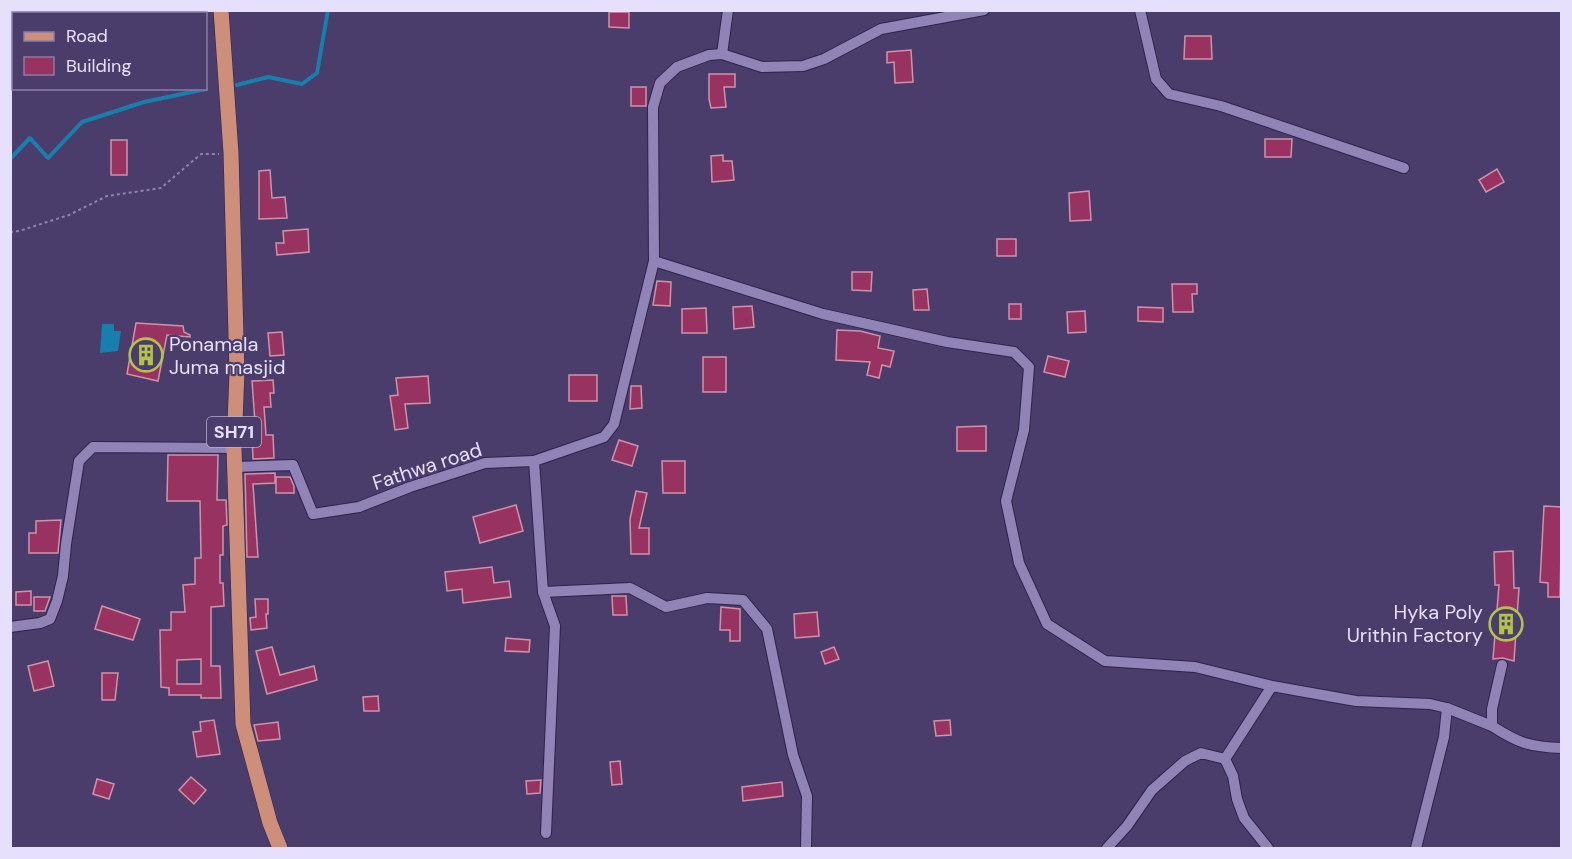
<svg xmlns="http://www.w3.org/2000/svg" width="1572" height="859" font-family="'DM Sans',sans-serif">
<rect width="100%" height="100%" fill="#4a3d6b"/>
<path fill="#177fae" d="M102 324H114V331H121L118 351 100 353Z"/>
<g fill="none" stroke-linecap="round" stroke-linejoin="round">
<g stroke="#177fae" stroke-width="4">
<path d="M237 85 268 77 302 84 317 73 328 10"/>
<path d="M10 159 30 138 48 158 82 122 144 102 206 89"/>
</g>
</g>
<g fill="#983361" stroke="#cf93a9" stroke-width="1.5" fill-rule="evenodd">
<path d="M609 12H629V28L609 27Z"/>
<path d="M1185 36H1211L1212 59H1184Z"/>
<path d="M911 50 913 82 895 83 894 62 887 63V52Z"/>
<path d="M709 74H735V87H724L726 107 711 108 709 99Z"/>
<rect x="631" y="87" width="15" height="19"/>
<path d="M1265 139H1292L1291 157H1265Z"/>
<rect x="111" y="140" width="16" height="35"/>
<path d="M723 155V161H732L734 180 712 182 711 156Z"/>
<path d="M1497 169 1504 182 1486 192 1479 180Z"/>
<path d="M270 170 272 198 285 197 287 218 259 219V171Z"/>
<path d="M1089 191 1091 220 1070 221 1069 193Z"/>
<path d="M308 229 309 252 277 255 276 243H284L283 231Z"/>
<rect x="997" y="239" width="19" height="17"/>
<path d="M852 272H872L871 291 852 290Z"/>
<path d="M657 281 671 282 670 306 653 305Z"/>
<path d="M1172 284H1197V294H1192L1193 312H1173Z"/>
<path d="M927 289 929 310H914L913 290Z"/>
<rect x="1009" y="304" width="12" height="15"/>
<path d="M752 306 754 327 734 329 733 307Z"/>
<path d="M1138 307 1163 308V322L1138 321Z"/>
<path d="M706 308 707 333H682V309Z"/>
<path d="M1085 311 1086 332 1068 333 1067 312Z"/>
<path d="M136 323 183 326 184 332 190 335V337L167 335 158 381 127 374Z"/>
<path d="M837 330 860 331 880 336 878 348 894 351 890 367 882 365 879 378 867 375 870 362 836 360Z"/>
<path d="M282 332 284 355 270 356 268 333Z"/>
<path d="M1048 356 1069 361 1065 377 1044 372Z"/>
<rect x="703" y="357" width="23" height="35"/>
<rect x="569" y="375" width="28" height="26"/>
<path d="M428 376 430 403 405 404 408 428 395 430 390 396 398 395 396 378Z"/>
<path d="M273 380 274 393H270L271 407H264L266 435H273L274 458 253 459 252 436H256L252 381Z"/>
<path d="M631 386H641L642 408 630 409Z"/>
<path d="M986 426V451H957V427Z"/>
<path d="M619 440 638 446 632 466 612 460Z"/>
<path d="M168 455H218L217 500H226L227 525 223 526V555H220V583H223L224 606 211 607V666H220L221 698H201V695H169V688L161 687 160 630H171V612H185L183 585 195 584V558H201L200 501H167ZM201 659V684H177V660Z"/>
<path d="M662 461H685V493H663Z"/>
<path d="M275 473V483L253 484 258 557H247L245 474Z"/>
<path d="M276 477H290L294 486V493H276Z"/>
<path d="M636 491 647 493 639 528H649V554H631L630 519Z"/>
<path d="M516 505 523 531 480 543 473 517Z"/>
<path d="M1544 506 1562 507 1560 597H1548V583L1540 582Z"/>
<path d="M61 520 58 553H29V533H36V521Z"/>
<path d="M1513 551 1514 588H1519L1514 661 1503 658 1493 659 1499 585H1495L1494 552Z"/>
<path d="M492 567 494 583 509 581 511 597 463 603 462 589 447 591 445 572Z"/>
<path d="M31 591V605H16V592Z"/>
<path d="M612 596H626L627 615H613Z"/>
<path d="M34 597H50L45 611H34Z"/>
<path d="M255 599H268V614H266L267 628 251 630 250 618 256 617Z"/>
<path d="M102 606 140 619 133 640 95 629Z"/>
<path d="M721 607 740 609V641H730V630H720Z"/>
<path d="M817 612 819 636 795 638 794 614Z"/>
<path d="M506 638 530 640 529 652 505 651Z"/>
<path d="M272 647 280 675 314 666 317 680 267 694 256 651Z"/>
<path d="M834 647 839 659 825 664 821 652Z"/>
<path d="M48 661 54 686 34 691 28 666Z"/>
<path d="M102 673H118L115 700H102Z"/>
<path d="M378 696 379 711H364L363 697Z"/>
<path d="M214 720 220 754 197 757 193 732 201 731 200 722Z"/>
<path d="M950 720 951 735 936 736 934 721Z"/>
<path d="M278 722 280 739 258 741 254 725Z"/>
<path d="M620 761 622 784 612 785 610 762Z"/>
<path d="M191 777 206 790 194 804 179 790Z"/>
<path d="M97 779 114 784 109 799 93 794Z"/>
<path d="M541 780 540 793 527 794 526 781Z"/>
<path d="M782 782 783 796 743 801 742 787Z"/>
</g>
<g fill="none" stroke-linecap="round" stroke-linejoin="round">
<g stroke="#30224e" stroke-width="12">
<g id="minor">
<path d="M1140 10 1156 79 1169 94 1221 106 1404 168"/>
<path d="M722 54 728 10"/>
<path d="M654 261 823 314 947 342 1014 352 1029 367 1024 430 1006 501 1019 563 1047 624 1105 661 1195 667 1272 686"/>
<path d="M534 461 604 437 614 424 654 261 653 107 660 83 677 67 709 55 722 54 762 67 803 66 824 59 881 29 984 10"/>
<path d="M235 467 293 465 313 514 359 507 410 487 485 463 534 461 543 592 630 588 666 607 707 598 743 600 767 629 793 755 807 796 806 848"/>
<path d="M543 592 555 626 546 833"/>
<path d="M10 627 40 623 50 619 57 601 63 576 66 544 79 461 93 447 234 448"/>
<path d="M1502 665 1492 709V726C1518 743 1530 747 1562 748"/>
<path d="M1225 759 1272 686 1356 701 1430 704 1447 708"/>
<path d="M1107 848 1127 826 1152 790 1185 761 1201 753 1225 759 1233 776 1237 799 1244 818 1268 848"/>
<path d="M1416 848 1444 737 1447 708 1492 726"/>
</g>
</g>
<g stroke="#30224e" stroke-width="16">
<path id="primary" d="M221 10 231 153 237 372 234 448 243 724 270 823 280 848"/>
</g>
<path stroke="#8e84aa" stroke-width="2" stroke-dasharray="3 3" stroke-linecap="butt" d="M10 232 19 231 69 215 107 196 161 188 201 154H219"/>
<use href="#minor" stroke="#9084b7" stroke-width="10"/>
<use href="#primary" stroke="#cd8f7a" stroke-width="15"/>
</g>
<defs>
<g id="building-ring" transform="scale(1.725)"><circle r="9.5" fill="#4a3d6b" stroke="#b4c24a" stroke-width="1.5"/><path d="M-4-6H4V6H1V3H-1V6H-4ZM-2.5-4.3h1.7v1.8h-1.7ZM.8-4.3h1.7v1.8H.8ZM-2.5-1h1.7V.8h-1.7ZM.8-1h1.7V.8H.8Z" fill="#b4c24a"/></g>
</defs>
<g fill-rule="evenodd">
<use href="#building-ring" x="146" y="355"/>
<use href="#building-ring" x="1506" y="624"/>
</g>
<g text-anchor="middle" stroke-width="4.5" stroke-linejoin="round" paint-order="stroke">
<rect fill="#4a3d6b" stroke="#b7afd0" stroke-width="1.5" x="207" y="417" width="54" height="30" rx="4.5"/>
<g font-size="18" font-weight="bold" fill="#e6e0fc">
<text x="234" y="438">SH71</text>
</g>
<g font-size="20" fill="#e6e0fc" stroke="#4a3d6b" text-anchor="start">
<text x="169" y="351">Ponamala<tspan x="169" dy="23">Juma masjid</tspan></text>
<text x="1483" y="619" text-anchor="end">Hyka Poly<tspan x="1483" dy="23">Urithin Factory</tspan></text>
</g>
<g font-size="20" fill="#e6e0fc" stroke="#4a3d6b">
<text transform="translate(427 466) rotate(-18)" y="7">Fathwa road</text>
</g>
</g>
<rect width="1572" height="859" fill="none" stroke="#e6e0fc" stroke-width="24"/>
<rect x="12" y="12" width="195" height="78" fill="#4a3d6b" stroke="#887ea5" stroke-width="1.5"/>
<rect x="24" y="32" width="30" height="9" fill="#cd8f7a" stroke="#887ea5" stroke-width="1.5"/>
<text x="66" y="42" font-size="18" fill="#e6e0fc">Road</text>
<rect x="24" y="57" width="30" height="18" fill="#983361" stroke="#887ea5" stroke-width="1.5"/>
<text x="66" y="72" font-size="18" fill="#e6e0fc">Building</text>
</svg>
